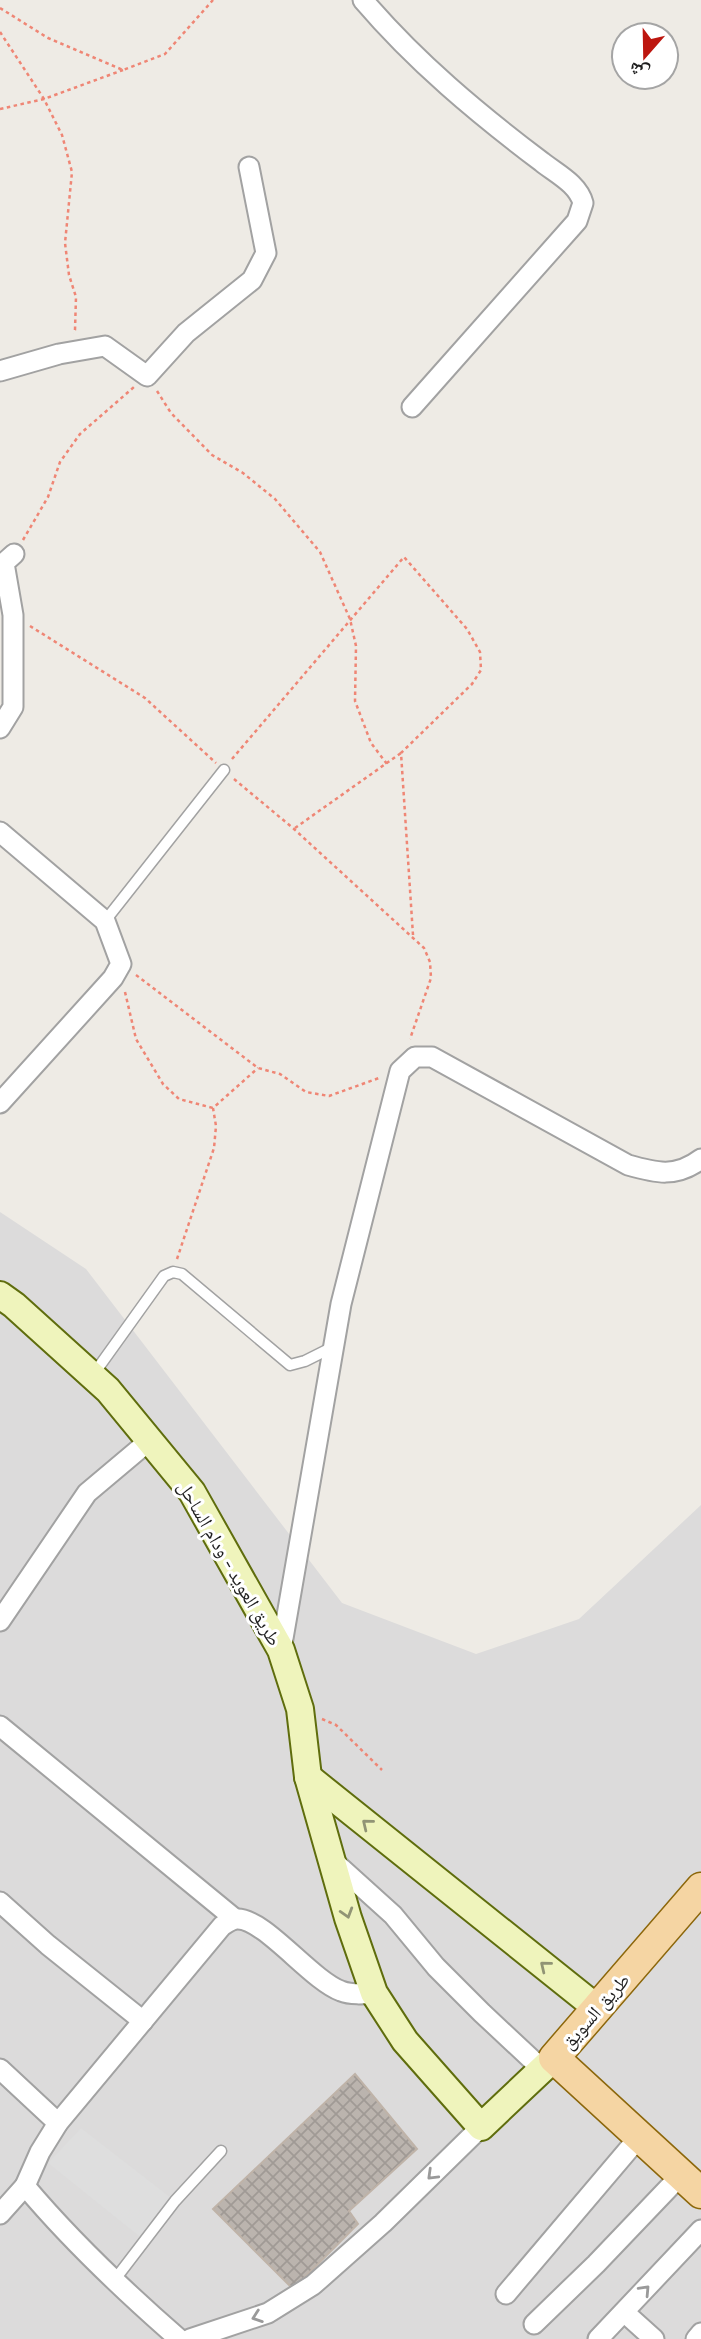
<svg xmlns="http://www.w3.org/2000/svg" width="701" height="2339" font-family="'Space Grotesk','Noto Naskh Arabic',sans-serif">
<defs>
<pattern id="building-cross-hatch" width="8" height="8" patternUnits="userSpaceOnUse" patternTransform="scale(1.75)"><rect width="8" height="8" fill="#bbb4ae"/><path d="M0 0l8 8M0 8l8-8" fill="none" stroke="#a09a95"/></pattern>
</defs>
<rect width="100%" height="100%" fill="#eeebe5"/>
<path fill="#dcdbdb" d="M0 1212 86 1269 342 1603 476 1654 579 1619 701 1505V2339H0Z"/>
<path fill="#dedede" d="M81 2128 175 2201 144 2240 48 2163Z"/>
<path fill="url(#building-cross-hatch)" stroke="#bfb3a8" stroke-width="2" d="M355 2074 417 2149 349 2211 358 2224 293 2289 213 2209Z"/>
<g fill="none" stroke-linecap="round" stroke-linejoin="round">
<g stroke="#a2a2a2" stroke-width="13">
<g id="lane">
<path d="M105 921 224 770"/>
<path d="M93 1375 164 1276 173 1272 182 1274 290 1365 305 1361 333 1347"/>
<path d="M113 2282 175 2201 221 2151"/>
</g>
</g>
<g stroke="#a2a2a2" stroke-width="23">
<g id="street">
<path d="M363 0C416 62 477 113 542 162 557 174 578 184 583 203L577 221 412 407"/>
<path d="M0 371 59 354 105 346 147 376 186 333 252 280 266 253 249 167"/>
<path d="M0 728 13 707V615L4 563 14 554"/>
<path d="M0 832 105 921 121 964 113 978 0 1103"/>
<path d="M0 1621 87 1493 150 1440"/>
<path d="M281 1650 341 1304 400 1071 415 1057H432L628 1165C656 1173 676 1178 701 1159"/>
<path d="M0 1726 235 1919"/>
<path d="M331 1859 393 1915 436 1967 482 2013 543 2070"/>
<path d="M0 1902 48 1945 143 2021"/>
<path d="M0 2069 58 2123"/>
<path d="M0 2214 25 2186"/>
<path d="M506 2294 640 2136"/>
<path d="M624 2312 654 2339"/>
<path d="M534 2324 596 2264 681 2175"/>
<path d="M179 2339C124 2291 72 2242 25 2186L40 2152 58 2123 222 1926C227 1923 232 1919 237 1919 264 1918 311 1980 341 1991 351 1995 363 1994 374 1993"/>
<path d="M190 2339 268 2313 313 2285 383 2223 481 2127"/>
<path d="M598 2339 701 2230"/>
<path d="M696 2339 701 2333"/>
</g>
</g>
<g stroke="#5f6d0d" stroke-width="30">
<g id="secondary">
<path d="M0 1295 14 1305 108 1390 192 1492 281 1650 300 1709 308 1777 348 1918 374 1993 405 2041 481 2127 554 2058"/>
<path d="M308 1777 598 2009"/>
</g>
</g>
<g stroke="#8c670b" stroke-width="33">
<path id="primary" d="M701 1888 554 2058 701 2193"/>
</g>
<g stroke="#ef8675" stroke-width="2.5" stroke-dasharray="3.5 3.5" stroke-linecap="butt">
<path d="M0 8 48 38 123 70 165 54 213 0"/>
<path d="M0 32 44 99 62 135 72 172 65 243 69 275 76 297 75 330 73 333"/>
<path d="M0 109 44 99 123 70"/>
<path d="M157 391 171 413 212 455 243 473 275 499 320 552 350 619 356 646 355 701 371 743 387 764"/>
<path d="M23 540 48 497 60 462 80 434 134 387"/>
<path d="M30 626 145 698 216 763"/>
<path d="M232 759 404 557 467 629 480 652 481 670 472 684 401 753 413 935"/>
<path d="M234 779 294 829 424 948 430 962 431 978 410 1039"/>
<path d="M295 828 401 753"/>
<path d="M136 975 258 1068 280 1074 306 1092 329 1096 379 1078"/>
<path d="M125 992 136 1039 163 1084 179 1099 213 1108"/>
<path d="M177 1259 214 1148 216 1126 213 1108 258 1068"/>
<path d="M322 1719 336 1725 382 1770"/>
</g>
<use href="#lane" stroke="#fff" stroke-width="10"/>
<use href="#street" stroke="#fff" stroke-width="19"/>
<use href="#secondary" stroke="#eff4bc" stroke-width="26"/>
<use href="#primary" stroke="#f5d5a3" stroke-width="30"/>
</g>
<defs><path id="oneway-chevron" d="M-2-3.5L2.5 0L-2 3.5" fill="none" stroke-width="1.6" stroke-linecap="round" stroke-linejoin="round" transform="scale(1.75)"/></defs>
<g stroke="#919475">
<use href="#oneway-chevron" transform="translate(367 1824) rotate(-141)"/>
<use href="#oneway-chevron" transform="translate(347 1913) rotate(73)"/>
<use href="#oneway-chevron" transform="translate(545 1966) rotate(-141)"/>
</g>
<g stroke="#9a9a9a">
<use href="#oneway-chevron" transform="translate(432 2175) rotate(136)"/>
<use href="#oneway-chevron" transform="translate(645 2290) rotate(-47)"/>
<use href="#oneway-chevron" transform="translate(257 2317) rotate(161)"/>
</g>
<g text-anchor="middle" stroke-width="6" stroke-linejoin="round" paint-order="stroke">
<g font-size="19" fill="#1e1e1e" stroke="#fff">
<text transform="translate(230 1563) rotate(60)" y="7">طريق العويد - ودام الساحل</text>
<text transform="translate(595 2011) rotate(-49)" y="7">طريق السويق</text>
</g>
</g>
<g transform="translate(645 56) rotate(200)"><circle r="33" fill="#ffffff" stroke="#a5a5a5" stroke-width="2"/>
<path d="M0-5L12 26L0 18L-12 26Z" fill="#bd160f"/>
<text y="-10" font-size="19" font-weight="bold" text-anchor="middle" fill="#1e1e1e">ش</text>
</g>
</svg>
